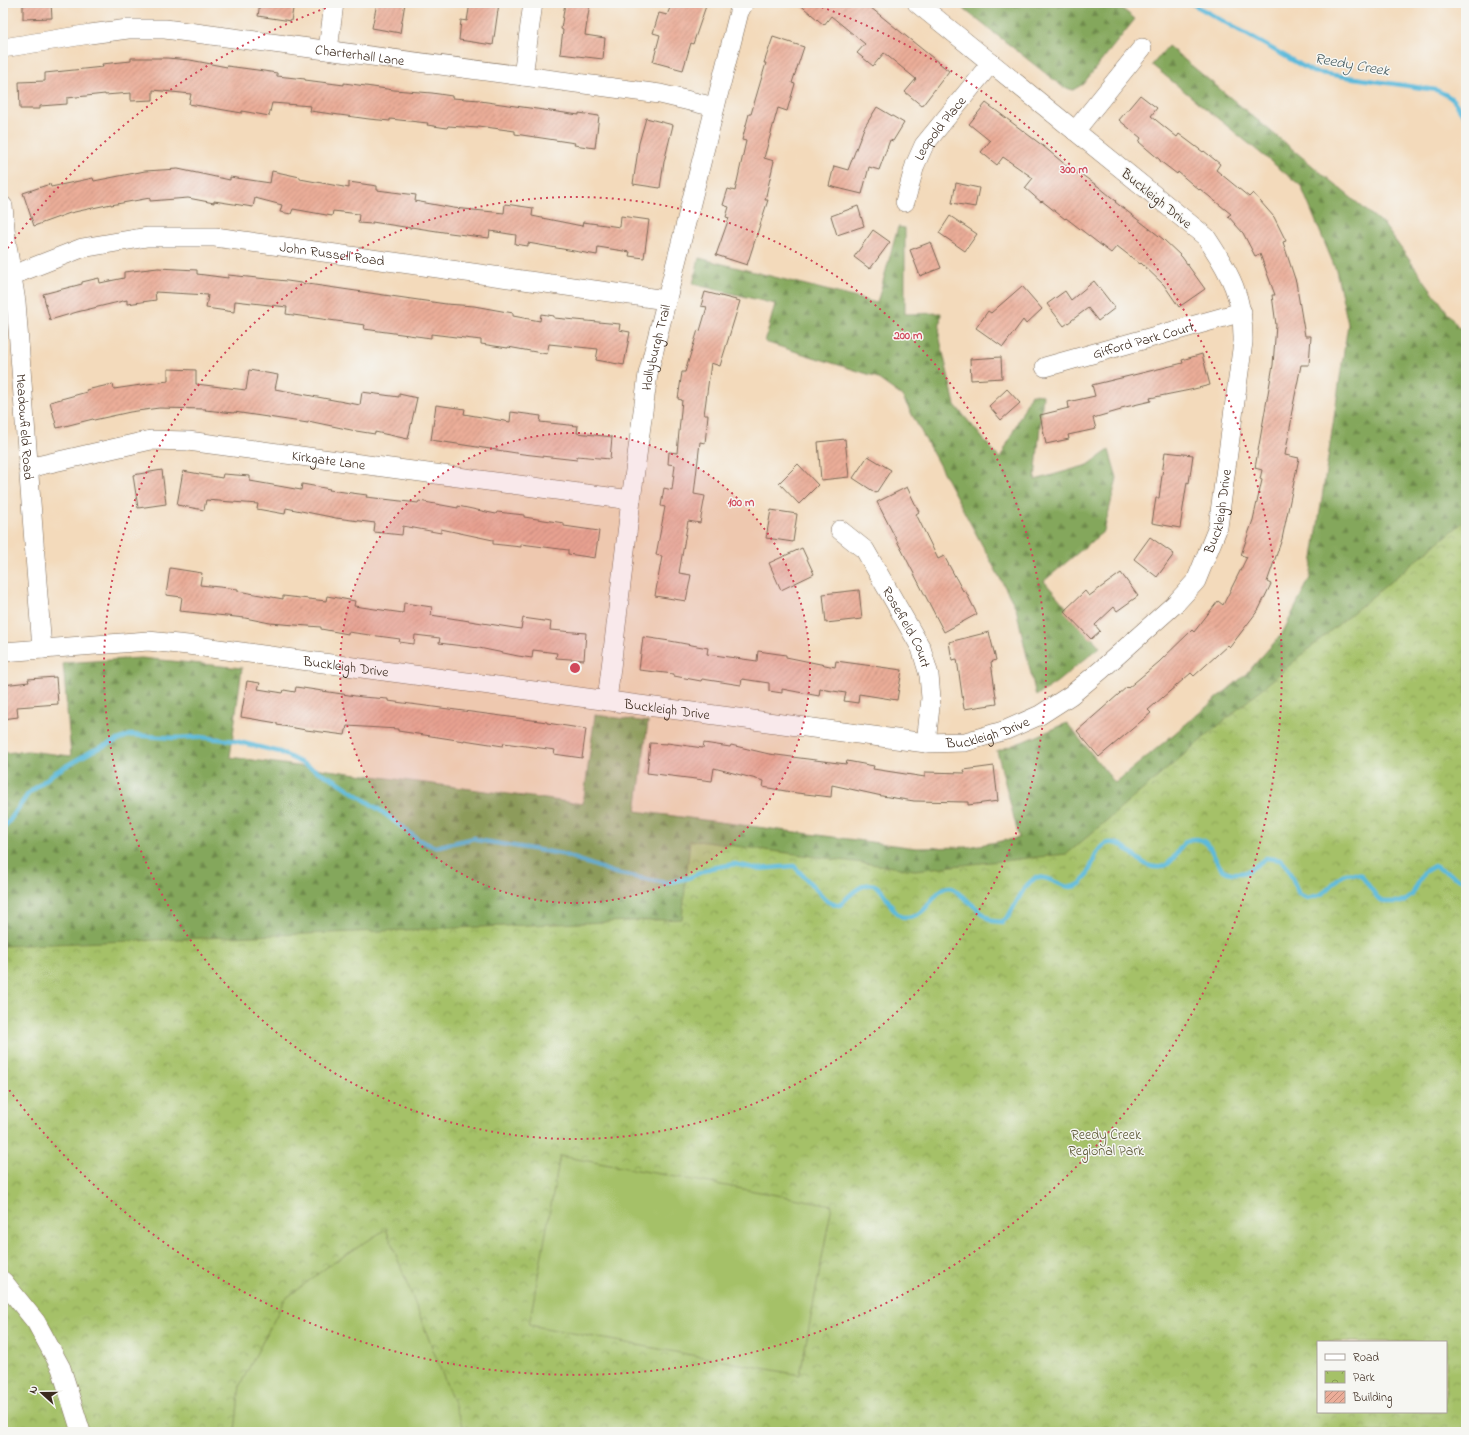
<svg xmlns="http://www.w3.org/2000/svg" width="1469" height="1435" font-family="'Indie Flower',sans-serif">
<defs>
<pattern id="forest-firs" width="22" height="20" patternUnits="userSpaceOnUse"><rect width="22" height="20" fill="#84a75c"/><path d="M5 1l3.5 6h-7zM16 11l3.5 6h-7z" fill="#6d884b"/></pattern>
<pattern id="park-crowns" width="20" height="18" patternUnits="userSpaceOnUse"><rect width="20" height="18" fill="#a5c168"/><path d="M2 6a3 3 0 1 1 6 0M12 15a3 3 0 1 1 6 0" fill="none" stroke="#889d55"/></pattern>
<pattern id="building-hatch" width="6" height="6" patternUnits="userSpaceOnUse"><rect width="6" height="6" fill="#ebad99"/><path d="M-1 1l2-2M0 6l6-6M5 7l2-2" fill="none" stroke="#c08d7c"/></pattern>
</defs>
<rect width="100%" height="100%" fill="#f6f6f2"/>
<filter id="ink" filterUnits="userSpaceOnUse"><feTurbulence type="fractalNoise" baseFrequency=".025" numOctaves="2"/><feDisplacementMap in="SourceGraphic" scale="8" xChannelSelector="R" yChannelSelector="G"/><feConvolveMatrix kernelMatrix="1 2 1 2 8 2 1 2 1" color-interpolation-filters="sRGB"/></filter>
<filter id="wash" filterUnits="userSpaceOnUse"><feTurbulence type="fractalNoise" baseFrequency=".012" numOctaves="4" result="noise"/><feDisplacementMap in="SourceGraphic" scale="16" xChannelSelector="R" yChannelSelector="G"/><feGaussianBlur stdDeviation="0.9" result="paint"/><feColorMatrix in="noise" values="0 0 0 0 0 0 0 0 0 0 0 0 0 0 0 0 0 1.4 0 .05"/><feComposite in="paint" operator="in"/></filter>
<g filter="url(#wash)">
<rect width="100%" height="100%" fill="#f3dabb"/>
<g fill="url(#forest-firs)" stroke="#60683d" fill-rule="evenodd">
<path d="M956 3H1115L1135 19 1083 84 1073 90 1063 87Z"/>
<path d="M1168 46 1384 225 1459 328H1466V1432H481L3 1125V753L28 751 71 756 63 663 141 658 242 668 230 757 583 804 595 715 648 722 636 811 916 848 968 847 1019 838 997 751 1035 737 1067 723 1115 783 1245 675 1282 634 1310 578 1348 324 1336 270 1301 186 1152 65ZM1318 1342H1446V1412H1318Z"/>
<path d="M898 227 905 228V314L941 313 939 335 955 405 1000 459 1031 394 1043 395 1035 480 1088 465 1109 450 1117 478 1104 531 1044 581 1100 647 1057 682 1036 696 1016 608 902 396 874 376 765 342 775 304 693 284 699 258 877 303Z"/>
</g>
<path fill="url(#park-crowns)" stroke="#707643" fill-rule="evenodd" d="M1466 520V1432H3V946L682 919 690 840 915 870 1067 854 1323 637ZM1318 1342H1446V1412H1318Z"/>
<g fill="#a5c168" stroke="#707643">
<path d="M560 1156 832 1205 800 1375 529 1325Z"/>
<path d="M386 1229 465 1432H235L240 1385 285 1299 327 1267Z"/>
</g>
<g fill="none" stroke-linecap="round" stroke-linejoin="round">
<g stroke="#5cbadb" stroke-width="4.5">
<path d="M1191 3 1313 72 1436 90C1457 99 1453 101 1466 118"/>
<path d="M3 830 28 794 54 773 92 751 130 735 175 738 200 737 235 741 280 752 337 781 381 811 419 840 435 847 475 838 477 840 562 854 615 873 666 883 688 878 711 868 735 864 758 869 794 866 827 901 833 904 840 905C846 899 853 891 861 887 887 873 887 919 907 917 931 916 933 886 951 887L992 921 1002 922 1008 917 1025 887 1036 877C1040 877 1044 878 1048 879 1055 881 1063 887 1070 887 1093 887 1090 848 1108 843 1128 839 1139 871 1161 867 1178 863 1178 839 1194 839 1219 838 1209 876 1237 873 1240 873 1244 873 1246 872 1253 868 1260 863 1266 858L1281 860 1287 867 1299 894 1307 898C1313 897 1318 896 1323 893 1339 882 1337 869 1361 875L1377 897 1384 902H1403L1412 895 1424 872 1434 866 1455 877 1466 881"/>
</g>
</g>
<g id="blocks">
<g fill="url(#building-hatch)">
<path d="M23 3H51L52 18 23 19Z"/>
<path d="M260 3H294L291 21 258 16Z"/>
<path d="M377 3H405L400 33 372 28Z"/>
<path d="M470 3H499L493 45 459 40 461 20 467 21Z"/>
<path d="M565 3H590L585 35 605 38 603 59 560 54 563 30 561 29Z"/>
<path d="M672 3H707L693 44 691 43 683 70 653 62 660 35 653 33 659 13 667 15Z"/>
<path d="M798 3H865L949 71 922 106 905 92 916 79 884 53 873 66 857 53 865 44 831 16 824 25Z"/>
<path d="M773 37 804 47 792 83 795 84 787 111 778 108 764 158 774 161 765 200H768L747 265 716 255 729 218 726 217 729 207 723 205 728 189 735 191 746 141 742 140 749 114H751L766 63H764Z"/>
<path d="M131 58H167L190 60 227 67V66L257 70 277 73V76L305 79V80L344 85V83L394 90 432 93 452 96V98L480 100V101L579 115V113L599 116 595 148 574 145 575 143 515 134V131L478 126V128L448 126 447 128 427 125 428 123 390 119V121L369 119 310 111 311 106 272 103 269 116 242 111V113L189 104 191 94 153 90V100L131 101V93L105 95V94L67 98V104L40 106V109H20L19 82 45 81V73L103 67 102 64 131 61Z"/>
<path d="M1140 95 1157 108 1151 116 1177 137 1179 134 1203 152 1204 151 1220 164 1216 170 1249 197 1253 193 1274 217 1286 241 1283 242 1296 282 1305 336H1311L1309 365H1301L1291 416 1292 417 1285 455 1299 458 1282 539 1267 582 1271 584 1259 609 1230 647 1228 645 1194 676 1191 673 1148 710 1151 713 1099 757 1077 731 1127 687 1128 688 1159 662 1192 630 1194 632 1218 601 1223 605 1247 557 1241 555 1253 520 1262 480 1260 479 1262 470 1255 468 1273 365 1276 325 1272 295H1275L1260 254 1255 256 1243 233 1228 216 1231 214 1200 189 1199 190 1178 172 1177 174 1160 161V160L1139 142 1141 138 1119 120Z"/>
<path d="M986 103 1043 146 1074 172 1075 170 1099 187 1116 201 1115 202 1163 239 1182 257 1205 289 1179 307 1164 285 1141 263 1140 264 1117 246 1111 253 1066 218 1065 219 1042 201 1041 202 1025 188 1033 178 1003 157 997 165 981 152 990 141 969 124Z"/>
<path d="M877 107 904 123 893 141 890 140 879 170 869 167 862 194 829 186 834 166 848 170 864 128Z"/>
<path d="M646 118 673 125 664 162 660 188 633 184 639 143Z"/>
<path d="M178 169 230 180V177L270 183 272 171 300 177V179L349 188V182L377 186V190L416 195 415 201 453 208 504 213 505 204 533 208 532 216 582 226 583 222 620 227 621 216 649 220 644 258 629 256 630 252 598 247 597 255 528 243V246L515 244 516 235 490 231 489 238 450 233 411 227V228L372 222V224L358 223 359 214 333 211 332 216 293 209 291 214 280 212 282 205 255 198 253 207 214 201V203L188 198 150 201V198L111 205V204L70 213 34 226 23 193 50 184 51 187 93 178 94 181 145 171Z"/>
<path d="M956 183 979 188 975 207 952 203Z"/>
<path d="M858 206 864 226 837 235 831 216Z"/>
<path d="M950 216 977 234 965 251 939 233Z"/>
<path d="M873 230 890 242 870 269 854 257Z"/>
<path d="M931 242 941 268 920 276 910 250Z"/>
<path d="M158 268 197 270V274L228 278V275L287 281 446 304 474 306 513 313V316L540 321 541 314 554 316V318L620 324 619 330 630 332 624 365 596 360 598 349 549 344 547 354 508 347V348L481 344V340L431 334V338L364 329 365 325 286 314 287 307 235 301 234 312 206 308 208 295 155 292 156 300 127 304V300L77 312 50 320 43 294 82 284V282L99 278 100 283 124 278V272Z"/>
<path d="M1094 281 1115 308 1098 321 1088 308 1064 326 1047 304 1065 291 1071 300Z"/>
<path d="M1022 286 1042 309 1026 324 1023 320 1003 347 976 328 988 311 991 313Z"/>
<path d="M705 292 740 301 720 366 711 363 704 415H708L705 443 700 442 694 494 705 496 700 523 688 521 679 573 691 575 686 601 655 596 662 556 656 555 665 507 661 506 664 488 672 490 675 465 668 464 669 452 677 453 682 400 678 399 682 372H685L698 330 700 331 707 307 701 306Z"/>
<path d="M1202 354 1210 385 1190 390 1150 398 1151 401 1121 408V410L1093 418 1096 429 1068 435 1069 439 1046 444 1040 415 1069 408 1068 402 1095 396 1092 385 1183 363 1182 360Z"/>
<path d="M1001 357 1002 378 971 380 970 359Z"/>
<path d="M168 369 196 370V384L246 390 249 370 278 375 275 389 360 405 362 392 399 397V394L417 398 408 439 375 432V434L356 431 308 421V423L234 412V413L205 410 206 409 159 408 130 412 94 420 93 419 57 428 50 402 87 392 86 390 113 384 114 389 168 381Z"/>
<path d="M1007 389 1020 403 1001 420 989 406Z"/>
<path d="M436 405 465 409 464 414 510 422 511 412 541 416 540 422 578 426 577 433 612 437 610 459 577 456V460L523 454 431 440Z"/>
<path d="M845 439 849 477 821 480 818 442Z"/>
<path d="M1165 452 1193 455 1189 483 1187 482 1180 528 1152 523 1156 498H1159Z"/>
<path d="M868 456 891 470 876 493 853 478Z"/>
<path d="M798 464 818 485 799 504 779 483Z"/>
<path d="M162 470 166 504 138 508 133 475Z"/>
<path d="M183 471 222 478 223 474 250 476V481L301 490 302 484 330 489 329 490 367 495 366 497 418 503 419 501 458 508V506L496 514 497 512 524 515V517L564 523V526L599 531 595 558 568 554V550L521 544V547L493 544V540L441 529V533L403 526 402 535 374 532 375 523 336 518 286 508 285 514 257 509 258 504 206 500 204 510 177 505Z"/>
<path d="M907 487 919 512 916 514 938 559 944 556 963 591 965 590 977 614 944 632 877 502Z"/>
<path d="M771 510 797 514 793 542 766 538Z"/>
<path d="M1150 537 1174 554 1157 577 1134 559Z"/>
<path d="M802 548 814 574 781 590 769 563Z"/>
<path d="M170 568 202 573 200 585 238 589V591L283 599V596L326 601 327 596 355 601 354 606 403 613 404 603 432 607 431 615 521 629 523 618 551 622 550 630 586 633 584 660 556 658 557 653 533 650 532 658 518 656 479 648 439 643 440 638 415 635 414 644 399 642 400 639 348 632V634L321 629V627L270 623 245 618 180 611 182 597 166 595Z"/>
<path d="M1121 573 1138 596 1117 611 1114 607 1095 625 1100 631 1091 639 1064 611 1085 591 1089 596Z"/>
<path d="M859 590 862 619 826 623 823 594Z"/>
<path d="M989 632 996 660 991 662 997 704 964 709 957 659 952 660 949 642Z"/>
<path d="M643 637 670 641 708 648 707 654 757 661 758 651 786 655V657L835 667 836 661 902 670 897 700 859 694 858 703 844 701 846 693 820 689 819 696 782 689V693L769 691V683L742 679 741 685 702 679 701 681 674 676V674L639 670Z"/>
<path d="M56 677 58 704 17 707 18 717 3 719V685L29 682 28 679Z"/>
<path d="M247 681 260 683 258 689 283 693 284 690 295 692 296 687 362 697 388 699V701L547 722V723L586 729 582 758 554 754 555 750 504 743 503 746 464 740V741L398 731V729L347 726 345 735 306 730 277 725V723L241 717Z"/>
<path d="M650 743 667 744V743L703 748 704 743 730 747 731 745 769 754 846 764 847 761 874 766 873 769 925 777V772L965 773 964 770 994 766 998 801 968 805V802L914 801 882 796 832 785 831 797 797 793 763 787 764 781 714 768 712 781 647 773Z"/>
</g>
</g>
</g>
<g filter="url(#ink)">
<use href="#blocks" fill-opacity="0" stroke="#7b6855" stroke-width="1"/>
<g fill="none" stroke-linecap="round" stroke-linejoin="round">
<g stroke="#7b6855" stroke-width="20">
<g id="minor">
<path id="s1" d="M3 48 90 34 128 29H165L660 94 715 107"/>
<path d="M328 50 334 3"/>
<path d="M523 76 533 3"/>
<path d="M1075 131 1142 48"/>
<path id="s2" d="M905 202 915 165 924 145 991 63"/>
<path id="s3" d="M3 206 6 239 16 302 42 649"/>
<path id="s4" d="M3 279 82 248 147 237H215L666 300"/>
<path id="s5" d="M1045 367 1242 312"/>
<path id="s6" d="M28 468 151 440 188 441 631 500"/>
<path id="s7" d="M840 530 865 550 921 648 929 675 931 698 926 743"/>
<path id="s8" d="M3 652 148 641 188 645 926 743 965 742 1006 730 1040 715 1071 695 1101 670 1176 603 1196 581 1218 527 1243 342C1244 298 1230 273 1206 237L917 3"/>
<path id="s9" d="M607 701 631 500 648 374 739 12 744 3"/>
<path d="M3 1281 36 1322 61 1368 81 1432"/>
</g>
</g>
<use href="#minor" stroke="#fff" stroke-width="19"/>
</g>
</g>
<circle cx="575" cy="668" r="235" fill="#d1495b" fill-opacity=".12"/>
<g fill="none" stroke="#d1495b" stroke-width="2" stroke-dasharray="2 4">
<circle cx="575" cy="668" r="235"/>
<circle cx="575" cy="668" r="471"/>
<path d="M4 253A706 706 0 0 1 334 5M816 5A706 706 0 1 1 4 1083"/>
</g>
<g text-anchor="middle" stroke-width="3" stroke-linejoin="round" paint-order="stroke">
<g font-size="14" fill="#3b2a1e" stroke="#f6f6f2">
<text dy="5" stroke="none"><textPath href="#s1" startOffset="360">Charterhall Lane</textPath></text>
<text dy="5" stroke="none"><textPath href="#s2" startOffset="83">Leopold Place</textPath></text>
<text transform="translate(1157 198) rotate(39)" y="5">Buckleigh Drive</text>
<text dy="5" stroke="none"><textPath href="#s4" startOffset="337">John Russell Road</textPath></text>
<text dy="5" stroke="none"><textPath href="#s5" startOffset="102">Gifford Park Court</textPath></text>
<text dy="5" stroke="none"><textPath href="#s9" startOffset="357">Hollyburgh Trail</textPath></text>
<text dy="5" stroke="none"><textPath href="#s3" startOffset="222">Meadowfield Road</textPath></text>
<text dy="5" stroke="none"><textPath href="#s6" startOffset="305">Kirkgate Lane</textPath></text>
<text dy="5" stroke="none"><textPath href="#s8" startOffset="1329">Buckleigh Drive</textPath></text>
<text dy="5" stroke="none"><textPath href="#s7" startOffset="120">Rosefield Court</textPath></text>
<text dy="5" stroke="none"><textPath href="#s8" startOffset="345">Buckleigh Drive</textPath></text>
<text dy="5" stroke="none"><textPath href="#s8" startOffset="669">Buckleigh Drive</textPath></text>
<text dy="5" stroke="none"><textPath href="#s8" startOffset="993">Buckleigh Drive</textPath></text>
</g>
<g font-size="14" fill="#5b5734" stroke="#f6f6f2">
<text x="1106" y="1139">Reedy Creek<tspan x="1106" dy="16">Regional Park</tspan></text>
</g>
<g font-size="15" font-style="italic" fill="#475c60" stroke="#f6f6f2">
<text transform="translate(1352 64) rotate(10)" y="5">Reedy Creek</text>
</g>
</g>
<circle cx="575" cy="668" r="6" fill="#d1495b" stroke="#f6f6f2" stroke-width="2"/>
<g font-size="12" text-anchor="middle" font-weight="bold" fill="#d1495b" stroke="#f6f6f2" stroke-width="3" stroke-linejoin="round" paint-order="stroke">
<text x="1074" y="173">300 m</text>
<text x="908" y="339">200 m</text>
<text x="741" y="506">100 m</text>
</g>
<rect width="1469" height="1435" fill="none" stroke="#f6f6f2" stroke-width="16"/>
<rect x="1317" y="1341" width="130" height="72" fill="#f6f6f2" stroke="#aba49d"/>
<rect x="1325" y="1354" width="20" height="6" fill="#ffffff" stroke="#aba49d"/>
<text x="1353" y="1361" font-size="12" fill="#3b2a1e">Road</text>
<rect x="1325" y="1371" width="20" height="12" fill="url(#park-crowns)" stroke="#aba49d"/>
<text x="1353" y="1381" font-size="12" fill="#3b2a1e">Park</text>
<rect x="1325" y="1391" width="20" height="12" fill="url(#building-hatch)" stroke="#aba49d"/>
<text x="1353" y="1401" font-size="12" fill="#3b2a1e">Building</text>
<g transform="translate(42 1393) rotate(291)" stroke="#f6f6f2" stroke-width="3" paint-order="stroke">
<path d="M0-3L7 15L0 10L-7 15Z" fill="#3b2a1e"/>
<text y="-6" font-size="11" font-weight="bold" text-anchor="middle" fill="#3b2a1e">N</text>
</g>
</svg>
